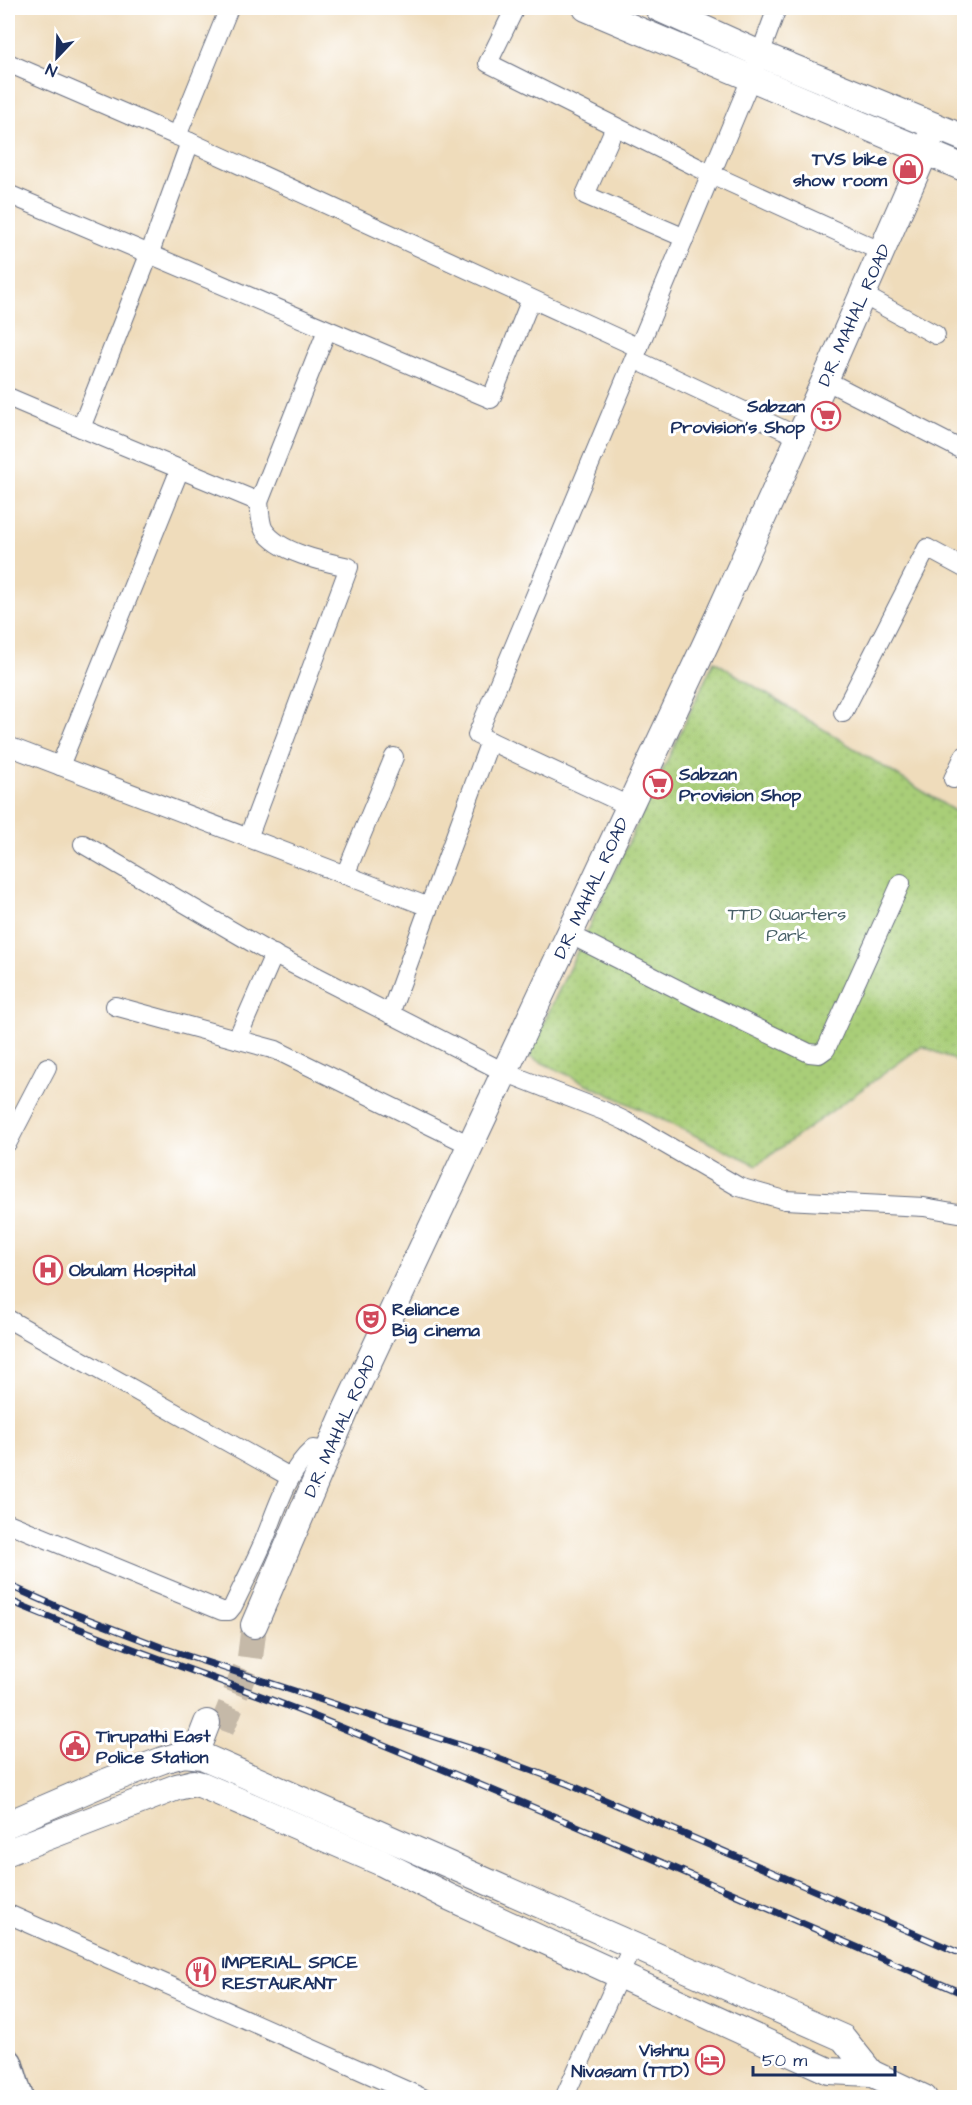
<svg xmlns="http://www.w3.org/2000/svg" width="972" height="2105" font-family="'Architects Daughter',sans-serif">
<defs>
<pattern id="park-dots" width="8" height="8" patternUnits="userSpaceOnUse" patternTransform="scale(1.5)"><rect width="8" height="8" fill="#a9ce78"/><path d="M2 2h.1M6 6h.1" fill="none" stroke="#91b16a" stroke-width="1.8" stroke-linecap="round"/></pattern>
</defs>
<rect width="100%" height="100%" fill="#fff"/>
<filter id="ink" filterUnits="userSpaceOnUse"><feTurbulence type="fractalNoise" baseFrequency=".0167" numOctaves="2"/><feDisplacementMap in="SourceGraphic" scale="12" xChannelSelector="R" yChannelSelector="G"/><feConvolveMatrix kernelMatrix="1 2 1 2 8 2 1 2 1" color-interpolation-filters="sRGB"/></filter>
<filter id="wash" filterUnits="userSpaceOnUse"><feTurbulence type="fractalNoise" baseFrequency=".008" numOctaves="4" result="noise"/><feDisplacementMap in="SourceGraphic" scale="24" xChannelSelector="R" yChannelSelector="G"/><feGaussianBlur stdDeviation="1.35" result="paint"/><feColorMatrix in="noise" values="0 0 0 0 0 0 0 0 0 0 0 0 0 0 0 0 0 1.4 0 .05"/><feComposite in="paint" operator="in"/></filter>
<g filter="url(#wash)">
<rect width="100%" height="100%" fill="#efdcbb"/>
<path fill="url(#park-dots)" stroke="#627e6b" stroke-width="1.5" d="M714 661 964 817V1064L922 1046 757 1165 528 1056Z"/>
</g>
<g filter="url(#ink)">
<g fill="none" stroke-linecap="round" stroke-linejoin="round">
<path stroke="#c5b9a8" stroke-width="26" stroke-dasharray="26 13" stroke-linecap="butt" d="M221 1730 250 1658 254 1625"/>
<g stroke="#656c7f" stroke-width="20">
<g id="street">
<path d="M515 8 488 63 711 174 882 252"/>
<path d="M8 63 177 136 639 348"/>
<path d="M615 127 585 195 685 238"/>
<path d="M177 136 229 8"/>
<path d="M190 142 149 255 81 428 259 502 327 330"/>
<path d="M8 194 491 399 531 299"/>
<path d="M863 295 936 335"/>
<path d="M634 359 799 437"/>
<path d="M825 380 964 451"/>
<path d="M8 397 81 428"/>
<path d="M843 713 927 548 964 568"/>
<path d="M8 746 429 907 490 741"/>
<path d="M60 766 180 469"/>
<path d="M953 779 964 756"/>
<path d="M629 806 477 735 752 76 777 8"/>
<path d="M248 838 349 567C325 562 279 553 264 530 260 523 260 510 259 502"/>
<path d="M83 844 265 950 504 1072 604 1111 625 1121 739 1187 785 1200 924 1207 964 1214"/>
<path d="M345 875 394 757"/>
<path d="M569 934 697 999 809 1053 819 1054 826 1049 901 883"/>
<path d="M115 1006 276 1050 470 1145"/>
<path d="M390 1014 429 907"/>
<path d="M237 1039 274 954"/>
<path d="M8 1142 47 1067"/>
<path d="M8 1319 290 1477"/>
<path d="M8 1523 222 1611H229L233 1606C243 1585 254 1564 263 1543 277 1510 286 1473 313 1449L329 1451"/>
<path d="M8 1914 423 2098"/>
<path d="M564 2098 633 1945"/>
</g>
</g>
<g stroke="#656c7f" stroke-width="28">
<g id="secondary">
<path d="M586 8 964 168"/>
<path d="M658 8 760 54 964 138"/>
<path d="M254 1625 346 1410 707 641 825 380 926 150 934 126"/>
<path d="M195 1754 207 1723"/>
<path d="M8 1824 103 1783 163 1760 184 1754 202 1756 843 2038 871 2073"/>
<path d="M8 1852 177 1787 194 1783 202 1785 382 1863 449 1897 829 2071 871 2073 924 2098"/>
</g>
</g>
<g stroke="#656c7f" stroke-width="31">
<path id="primary" d="M8 2063 19 2098"/>
</g>
<use href="#street" stroke="#fff" stroke-width="18"/>
<use href="#secondary" stroke="#fff" stroke-width="26"/>
<use href="#primary" stroke="#fff" stroke-width="28"/>
<g stroke="#1b2f5e" stroke-width="7">
<g id="rail">
<path d="M8 1585 67 1611 166 1649 496 1757 568 1784 964 1955"/>
<path d="M8 1600C113 1645 222 1679 328 1722 542 1809 753 1902 964 1994"/>
</g>
</g>
<use href="#rail" stroke="#fff" stroke-width="4.5" stroke-dasharray="14" stroke-linecap="butt"/>
</g>
</g>
<defs>
<g id="shop-ring" transform="scale(1.5)"><circle r="9.5" fill="#fff" stroke="#d1495b" stroke-width="1.5"/><path d="M-5-2.5h2.3a2.7 3.5 0 0 1 5.4 0H5L5.5 6h-11ZM-1.5-2.5h3a1.5 2.3 0 0 0-3 0Z" fill="#d1495b"/></g>
<g id="supermarket-ring" transform="scale(1.5)"><circle r="9.5" fill="#fff" stroke="#d1495b" stroke-width="1.5"/><path d="M-6-5.5h2.5l.6 2H6L4.5 2H-2.5L-4.4-4H-6ZM-1.5 3.2a1.3 1.3 0 1 0 .1 0ZM3 3.2a1.3 1.3 0 1 0 .1 0Z" fill="#d1495b"/></g>
<g id="hospital-ring" transform="scale(1.5)"><circle r="9.5" fill="#fff" stroke="#d1495b" stroke-width="1.5"/><path d="M-5-5h3v3.5h4V-5h3V5h-3V1.5h-4V5h-3Z" fill="#d1495b"/></g>
<g id="theatre-ring" transform="scale(1.5)"><circle r="9.5" fill="#fff" stroke="#d1495b" stroke-width="1.5"/><path d="M-5-5.5Q0-4 5-5.5V0Q5 5 0 6Q-5 5-5 0ZM-3.3-2.5H-1v1.5H-3.3ZM1-2.5H3.3v1.5H1ZM-2.8 1Q0 5.5 2.8 1Z" fill="#d1495b"/></g>
<g id="civic-ring" transform="scale(1.5)"><circle r="9.5" fill="#fff" stroke="#d1495b" stroke-width="1.5"/><path d="M-.6-6.5H3V-4.5H.6V-3L4-1V1h2V6H-6V1h2V-1L-.6-3ZM-1.2 2.5V6h2.4V2.5Z" fill="#d1495b"/></g>
<g id="restaurant-ring" transform="scale(1.5)"><circle r="9.5" fill="#fff" stroke="#d1495b" stroke-width="1.5"/><path d="M-5-6h1v4h1v-4h1v4h1v-4h1v5L-1.5 .5V6h-2V.5L-5-1ZM5-6V6H3V1.5H1.5Q1.5-4 5-6Z" fill="#d1495b"/></g>
<g id="hotel-ring" transform="scale(1.5)"><circle r="9.5" fill="#fff" stroke="#d1495b" stroke-width="1.5"/><path d="M-6-4.5h1.5V1H6V5H4.5V3h-9V5H-6ZM-4 0a1.8 1.8 0 1 1 3.6 0ZM.5 0V-2.5h3Q6-2.5 6 0Z" fill="#d1495b"/></g>
</defs>
<g fill-rule="evenodd">
<use href="#shop-ring" x="908" y="169"/>
<use href="#supermarket-ring" x="826" y="416"/>
<use href="#supermarket-ring" x="658" y="784"/>
<use href="#hospital-ring" x="48" y="1270"/>
<use href="#theatre-ring" x="371" y="1319"/>
<use href="#civic-ring" x="75" y="1746"/>
<use href="#restaurant-ring" x="201" y="1972"/>
<use href="#hotel-ring" x="710" y="2060"/>
</g>
<g text-anchor="middle" stroke-width="6" stroke-linejoin="round" paint-order="stroke">
<g font-size="18" font-weight="bold" fill="#1b2f5e" stroke="#fff" text-anchor="start">
<text x="887" y="165" text-anchor="end">TVS bike<tspan x="887" dy="21">show room</tspan></text>
<text x="805" y="412" text-anchor="end">Sabzan<tspan x="805" dy="21">Provision's Shop</tspan></text>
<text x="679" y="780">Sabzan<tspan x="679" dy="21">Provision Shop</tspan></text>
<text x="69" y="1276">Obulam Hospital</text>
<text x="392" y="1315">Reliance<tspan x="392" dy="21">Big cinema</tspan></text>
<text x="96" y="1742">Tirupathi East<tspan x="96" dy="21">Police Station</tspan></text>
<text x="222" y="1968">IMPERIAL SPICE<tspan x="222" dy="21">RESTAURANT</tspan></text>
<text x="689" y="2056" text-anchor="end">Vishnu<tspan x="689" dy="21">Nivasam (TTD)</tspan></text>
</g>
<g font-size="18" fill="#1b2f5e" stroke="#fff">
<text transform="translate(854 315) rotate(-66)" y="6">D.R. MAHAL ROAD</text>
<text transform="translate(591 888) rotate(-65)" y="6">D.R. MAHAL ROAD</text>
<text transform="translate(340 1426) rotate(-66)" y="6">D.R. MAHAL ROAD</text>
</g>
<g font-size="18" fill="#465f66" stroke="#fff">
<text x="787" y="920">TTD Quarters<tspan x="787" dy="21">Park</tspan></text>
</g>
</g>
<rect width="972" height="2105" fill="none" stroke="#fff" stroke-width="30"/>
<g transform="translate(57 57) rotate(203)" stroke="#ffffff" stroke-width="4.5" paint-order="stroke">
<path d="M0-4.5L10 22L0 15L-10 22Z" fill="#1b2f5e"/>
<text y="-9" font-size="16" font-weight="bold" text-anchor="middle" fill="#1b2f5e">N</text>
</g>
<path d="M753 2066v9h142v-9" fill="none" stroke="#1b2f5e" stroke-width="3"/>
<text x="762" y="2066" font-size="18" fill="#1b2f5e" stroke="#ffffff" stroke-width="4.5" paint-order="stroke">50 m</text>
</svg>
